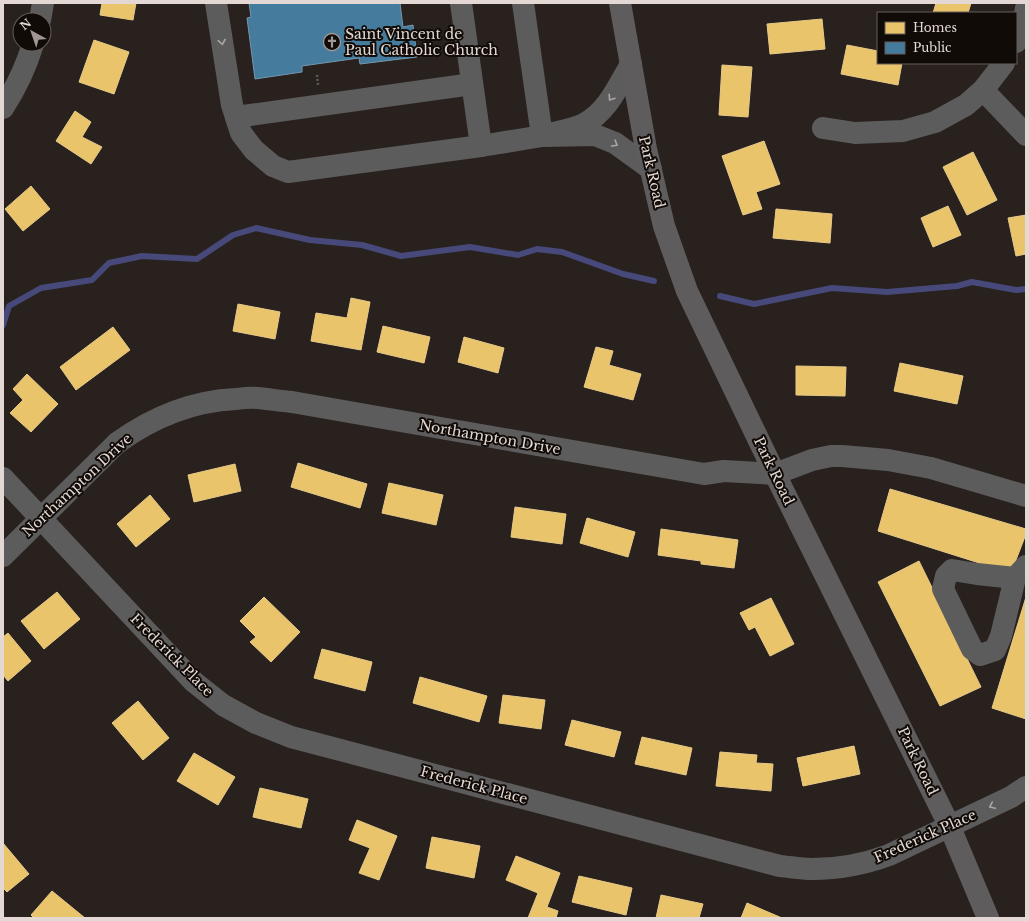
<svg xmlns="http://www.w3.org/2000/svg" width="1029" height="921" font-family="'Libre Baskerville',serif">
<rect width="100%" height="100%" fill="#29211d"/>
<g fill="#e9c46a" stroke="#e7ca8a">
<path d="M102 3H136L133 20 100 15Z"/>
<path d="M936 3H971L968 13H933Z"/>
<path d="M822 19 825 49 770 54 767 24Z"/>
<path d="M94 40 129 52 114 94 79 82Z"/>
<path d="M847 45 878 51V63H902L898 85 841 74Z"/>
<path d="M722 65 752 67 748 117 719 115Z"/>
<path d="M75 111 91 122 82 137 102 147 91 164 56 141Z"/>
<path d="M764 141 780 184 756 192 762 209 743 215 722 156Z"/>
<path d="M973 152 997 200 967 215 943 167Z"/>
<path d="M31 186 50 209 23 231 5 209Z"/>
<path d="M948 206 961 235 933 247 921 218Z"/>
<path d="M776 209 832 214 830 243 773 238Z"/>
<path d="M1026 215V254L1016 256 1008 218Z"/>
<path d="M351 298 370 302 361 350 311 341 316 313 347 318Z"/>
<path d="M238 304 280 312 275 339 233 331Z"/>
<path d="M383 326 430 337 424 363 377 352Z"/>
<path d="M113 327 130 350 76 390 60 367Z"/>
<path d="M464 337 504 348 498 373 458 362Z"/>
<path d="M596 347 613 351 609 365 641 374 633 400 584 387Z"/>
<path d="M900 363 963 376 957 404 894 391Z"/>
<path d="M796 366 846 367 845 396 796 395Z"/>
<path d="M27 374 58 404 31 432 10 413 23 400 13 389Z"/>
<path d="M298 463 367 484 360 508 291 487Z"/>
<path d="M235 464 241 491 194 502 188 475Z"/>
<path d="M389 483 443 495 436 525 382 513Z"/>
<path d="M890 489 1026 529V534L1011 573 878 531Z"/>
<path d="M150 495 170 519 136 547 117 524Z"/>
<path d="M515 507 566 514 562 544 511 537Z"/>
<path d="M587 518 635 532 628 557 580 543Z"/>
<path d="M661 529 738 540 734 568 701 564V561L658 555Z"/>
<path d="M919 561 981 687 940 706 878 582Z"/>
<path d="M57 592 80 619 44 649 21 621Z"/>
<path d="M264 597 300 632 271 662 250 642 256 637 240 621Z"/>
<path d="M1026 597V719L992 708Z"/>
<path d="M771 598 794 644 770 656 755 627 749 630 740 613Z"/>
<path d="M8 633 31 661 8 681 3 675V637Z"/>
<path d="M322 649 372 662 365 691 314 678Z"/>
<path d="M420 677 487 696 479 722 413 703Z"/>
<path d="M503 695 545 700 541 729 499 723Z"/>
<path d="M138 701 169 738 143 760 112 723Z"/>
<path d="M572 720 621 732 614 757 565 745Z"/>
<path d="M642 737 692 748 686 775 635 764Z"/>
<path d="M854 746 860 774 803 786 797 758Z"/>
<path d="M720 752 757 755 756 763 773 764 771 791 716 786Z"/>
<path d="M194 753 235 777 218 805 177 781Z"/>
<path d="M260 788 308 799 301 828 253 817Z"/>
<path d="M357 820 397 836 379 880 359 873 370 848 349 840Z"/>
<path d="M432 837 480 846 474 878 426 868Z"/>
<path d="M3 843 29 874 7 892 3 888Z"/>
<path d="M516 856 560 873 547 907 558 911 556 918H528L538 893 506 880Z"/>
<path d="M579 876 632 888 626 915 572 902Z"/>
<path d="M52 891 85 918H34L31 915Z"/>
<path d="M661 895 703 904 699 918H656Z"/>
<path d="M747 903 782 918H741Z"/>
</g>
<path fill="#457b9d" stroke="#7497ad" d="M249 3H400L403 27 413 25 417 57 360 64 359 58 302 66V72L255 79 247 18 251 17Z"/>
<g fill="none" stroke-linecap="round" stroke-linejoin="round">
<g stroke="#46497a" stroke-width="6">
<path d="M720 296 754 304 832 288 887 292 957 286 972 282 1016 290 1026 289"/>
<path d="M3 325 9 306 41 288 92 280 109 263 142 256 197 259 233 235 256 228 310 240 362 245 401 256 470 247 518 255 537 249 562 252 623 274 654 281"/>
</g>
<path stroke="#5e5c5b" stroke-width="2.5" stroke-dasharray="2 2" stroke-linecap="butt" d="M317 75 318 85"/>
<g stroke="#5d5c5d" stroke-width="22">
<path d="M216 3 232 105 241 133 254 150 273 166 288 172 481 146 461 3"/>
<path d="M40 20 43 3"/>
<path d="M1016 42 1024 19 1026 8"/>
<path d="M631 64C618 86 608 111 584 124 572 130 554 132 542 136L595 135 615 143 651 169"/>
<path d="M983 90 1026 135"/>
<path d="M3 108C16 88 26 67 33 44"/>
<path d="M236 117 472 84"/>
<path d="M823 128 855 133 903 131 935 122 966 105 983 90 1004 63"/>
<path d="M481 146 542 136 523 3"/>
<path d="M3 478 194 682 223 705 256 723 291 737 780 866C791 867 801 869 812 869 837 869 865 864 889 855L1011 797 1026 787"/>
<path d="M3 556 117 443C153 417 192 401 236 399 244 398 251 397 258 398 269 399 280 401 292 402L704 474 724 471 775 474 812 460 831 456H842L888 460 931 468 1026 496"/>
<path d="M1015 578 977 574 952 570 946 576 943 589 972 649 980 655 995 650 1001 636 1015 578 1026 566"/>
</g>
<path stroke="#5f5c5d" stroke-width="22" d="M620 3 646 149 664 226 687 291 775 474 949 825 988 918"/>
</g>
<defs><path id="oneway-chevron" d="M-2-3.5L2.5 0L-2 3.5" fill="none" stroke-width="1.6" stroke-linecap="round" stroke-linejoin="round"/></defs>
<g stroke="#ada6a4">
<use href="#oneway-chevron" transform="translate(222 42) rotate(81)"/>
<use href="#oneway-chevron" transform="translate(611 98) rotate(124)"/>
<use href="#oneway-chevron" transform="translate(615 144) rotate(31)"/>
<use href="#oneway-chevron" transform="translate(992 806) rotate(155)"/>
</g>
<defs>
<g id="church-ring" transform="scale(0.9)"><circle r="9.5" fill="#110b08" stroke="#a29893" stroke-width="1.5"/><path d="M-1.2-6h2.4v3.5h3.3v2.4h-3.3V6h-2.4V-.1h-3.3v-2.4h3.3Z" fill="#a29893"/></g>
</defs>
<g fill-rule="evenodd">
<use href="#church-ring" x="332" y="42"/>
</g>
<g text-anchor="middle" stroke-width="4" stroke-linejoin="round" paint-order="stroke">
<g font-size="14" fill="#e3d8d3" stroke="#110b08" text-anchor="start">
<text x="345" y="39">Saint Vincent de<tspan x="345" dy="16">Paul Catholic Church</tspan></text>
</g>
<g font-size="14" fill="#e3d8d3" stroke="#110b08">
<text transform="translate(652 172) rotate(77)" y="5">Park Road</text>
<text transform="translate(490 437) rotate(10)" y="5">Northampton Drive</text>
<text transform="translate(774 471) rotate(64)" y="5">Park Road</text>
<text transform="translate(77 485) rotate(-43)" y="5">Northampton Drive</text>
<text transform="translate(172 655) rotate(45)" y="5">Frederick Place</text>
<text transform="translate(918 761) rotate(64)" y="5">Park Road</text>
<text transform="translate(474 785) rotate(15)" y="5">Frederick Place</text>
<text transform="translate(925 836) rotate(-24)" y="5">Frederick Place</text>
</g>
</g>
<rect width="1029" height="921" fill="none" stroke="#e3d8d3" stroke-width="8"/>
<rect x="877" y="12" width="140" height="52" fill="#110b08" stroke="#655d59"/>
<rect x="885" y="22" width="20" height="12" fill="#e9c46a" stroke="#655d59"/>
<text x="913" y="32" font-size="12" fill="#e3d8d3">Homes</text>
<rect x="885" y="42" width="20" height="12" fill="#457b9d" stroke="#655d59"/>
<text x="913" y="52" font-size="12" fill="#e3d8d3">Public</text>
<g transform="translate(32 32) rotate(320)"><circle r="19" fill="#110b08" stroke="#655d59"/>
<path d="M0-3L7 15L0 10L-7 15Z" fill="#a29893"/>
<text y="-6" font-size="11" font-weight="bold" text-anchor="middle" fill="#e3d8d3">N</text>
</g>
</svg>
